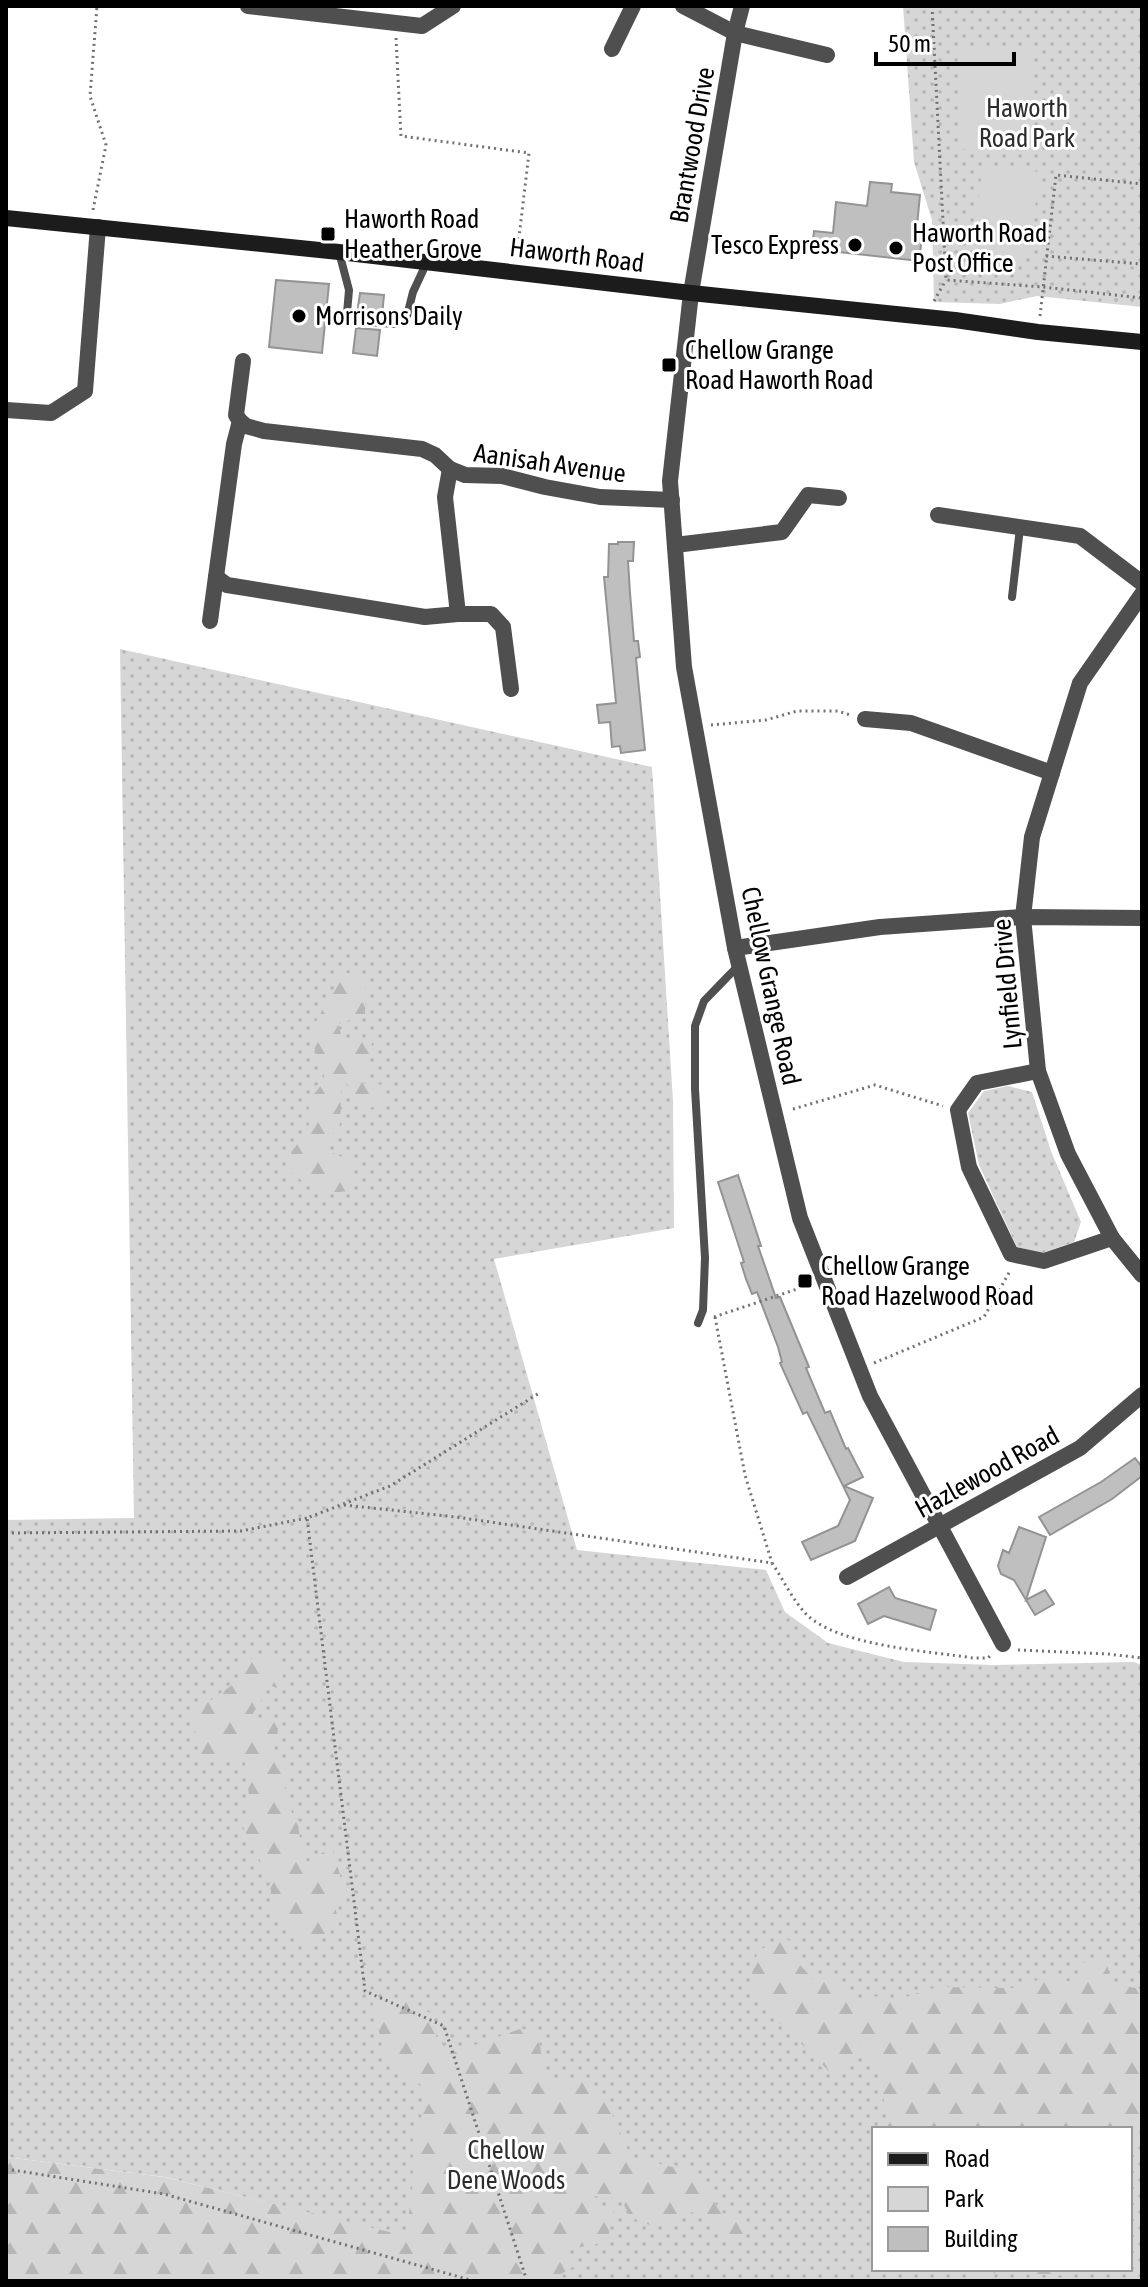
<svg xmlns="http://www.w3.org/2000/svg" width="1148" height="2287" font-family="'Asap Condensed',sans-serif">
<defs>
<pattern id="green-dots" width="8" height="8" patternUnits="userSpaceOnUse" patternTransform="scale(2)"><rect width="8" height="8" fill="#d6d6d6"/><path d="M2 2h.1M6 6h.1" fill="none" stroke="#b6b6b6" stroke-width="1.8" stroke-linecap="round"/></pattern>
<pattern id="forest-firs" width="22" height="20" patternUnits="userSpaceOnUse" patternTransform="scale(2)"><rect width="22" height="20" fill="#d6d6d6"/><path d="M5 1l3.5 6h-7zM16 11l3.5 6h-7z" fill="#b6b6b6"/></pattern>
</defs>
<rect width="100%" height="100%" fill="#fff"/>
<g fill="url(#green-dots)" fill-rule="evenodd">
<path d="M903 6H1142V307L1037 296 1000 304 934 302 932 220 914 162Z"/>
<path d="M120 649 652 767 673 1101 674 1228 494 1259 577 1550 766 1570 785 1612 828 1643 904 1662 994 1665 1134 1662 1142 1665V2281H534L406 2237 165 2177 6 2157V1520L134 1518ZM874 2129H1130V2269H874Z"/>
<path d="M1008 1086 1032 1092 1051 1151 1081 1222 1074 1242 1042 1253 1017 1247 979 1165 968 1113 984 1091Z"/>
</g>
<g fill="url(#forest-firs)">
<path d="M338 971 366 977 365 1015 338 1024 344 1043 374 1035 362 1083 385 1085 381 1105 365 1109 342 1077 340 1124 322 1148 351 1161 353 1190C321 1197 308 1185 284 1168L292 1151 309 1130V1100L324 1082V1074L309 1034 335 988Z"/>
<path d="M276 1656 287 1666 277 1688 266 1684 263 1698 250 1718 279 1723 273 1755 287 1768 284 1796 298 1825 304 1864 332 1847 345 1892 335 1906 339 1926 302 1948 272 1908 270 1880 241 1823 250 1805 245 1761 213 1762 201 1758 191 1714 238 1681 244 1663 255 1657Z"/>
<path d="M788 1939 799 1964 813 1979 832 1976 857 1999 879 1996 899 1999 937 1987 1015 1988 1046 1977 1078 1983 1082 1963 1106 1958 1111 1984 1142 1989V2128L1130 2147V2129H877L876 2127 888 2120 877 2066 860 2045 845 2070 830 2072 776 2019 749 1985 758 1950Z"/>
<path d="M405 1998 430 2013 435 2027 439 2053 446 2055 520 2029 533 2030 539 2039 545 2079 591 2082 607 2102 631 2157 694 2172 722 2213 742 2216 750 2225 736 2246 724 2240 714 2223 702 2214 689 2212 666 2226 644 2224 630 2216 620 2198 594 2196 591 2208 615 2206 607 2242 565 2250 578 2264 549 2281H6V2157L164 2177 406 2236 413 2181V2131L430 2102 420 2084 386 2065 372 1999Z"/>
<path d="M973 2269H1072V2276L1016 2274 1000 2270 979 2281Z"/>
</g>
<g fill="#d6d6d6">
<path d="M959 46 1034 50 1032 150 959 149Z"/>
<path d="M983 165 1040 172 1028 258 971 250Z"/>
</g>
<g fill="#bfbfbf" stroke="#939393" stroke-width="2">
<path d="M870 182 892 184 891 192 920 195 916 236 922 237 919 261 812 249 814 231 833 233 836 202 867 206Z"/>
<path d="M276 280 329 284 322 353 269 347Z"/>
<path d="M360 293 384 295 382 316 357 314Z"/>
<path d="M356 328 380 330 377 356 353 353Z"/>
<path d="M618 542H634L633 561H628L630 593 634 641H638L640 657 636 658 645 750 621 753 620 746 612 747 610 722 599 723 597 705 616 703 604 577H608L609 544H618Z"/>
<path d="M738 1175 761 1246H758L776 1298 780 1297 809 1367 806 1368 825 1413 830 1411 846 1449 848 1448 863 1477 844 1486 873 1498 855 1541 811 1560 802 1542 838 1526 850 1500 807 1412 803 1414 780 1363 782 1362 778 1347 757 1292 752 1294 746 1279 741 1263 744 1262 718 1182Z"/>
<path d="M1135 1458 1142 1467V1476L1112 1499 1050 1535 1039 1517 1101 1482Z"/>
<path d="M1019 1527 1046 1537 1026 1600 1045 1590 1054 1604 1035 1615 1014 1580 1001 1574 998 1566 1003 1550 1009 1553Z"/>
<path d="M889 1587 895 1598 936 1610 930 1630 884 1616 868 1624 858 1604Z"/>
</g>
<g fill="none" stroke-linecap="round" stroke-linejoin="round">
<g stroke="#717171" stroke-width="3" stroke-dasharray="2 4" stroke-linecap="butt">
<path d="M932 6 946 280 1043 287 1142 298"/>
<path d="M396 38 401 136 529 153 517 254"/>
<path d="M93 210 106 145 90 96 97 6"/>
<path d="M1046 256 1142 264"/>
<path d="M934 301 946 280"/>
<path d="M1040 316 1056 175 1142 184"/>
<path d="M711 725 766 720 797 711H838L850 715"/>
<path d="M793 1109 875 1085 943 1106"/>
<path d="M714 1317 809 1285"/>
<path d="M715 1317 745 1475 772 1563"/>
<path d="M874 1363 984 1317 1010 1271"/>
<path d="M344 1505 456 1517 772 1563C783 1579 793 1601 807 1615 840 1646 928 1651 973 1658H988L992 1654"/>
<path d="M6 1533 241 1531 307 1518"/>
<path d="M1018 1650 1108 1654 1142 1658"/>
<path d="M6 2169 164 2194 474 2281"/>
<path d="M527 2281 444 2026 365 1991 307 1518 390 1486 541 1392"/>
</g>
<g stroke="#4f4f4f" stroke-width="8">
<path d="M339 252 349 290 347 313 352 321 396 324 406 320 413 292 427 262"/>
<path d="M1012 597 1020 528"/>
<path d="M698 1323 703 1310 705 1258 695 1089V1026L704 1001 739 965"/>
</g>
<g stroke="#4f4f4f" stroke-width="16">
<path d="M248 6 422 26 453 6"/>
<path d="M683 6 735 33 827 55"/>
<path d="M742 6 735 33 691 293 670 481 684 667 735 948 800 1218 870 1396 1003 1644"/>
<path d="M612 49 633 6"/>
<path d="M6 410 51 413 85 391 98 227"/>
<path d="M240 421 236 415 243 361"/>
<path d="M938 515 1080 536 1142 583"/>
<path d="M675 545 782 532 808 495 839 498"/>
<path d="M216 577 227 585 425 617 458 614 445 497 450 469"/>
<path d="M1142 594 1080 683 1032 837 1023 917 1038 1071 1068 1154 1112 1238 1142 1275"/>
<path d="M458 614H491L503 627 511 689"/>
<path d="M210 621 234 444 240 421 246 426 264 431 422 449 435 455 450 469 465 475 502 476 545 487 600 497 672 500"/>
<path d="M865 719 911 723 1052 773"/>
<path d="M735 948 880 927 1023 917 1142 918"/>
<path d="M1038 1071 977 1083 958 1110 969 1167 1011 1254 1044 1261 1112 1238"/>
<path d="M847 1577 1080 1448 1142 1395"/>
</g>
<path stroke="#1c1c1c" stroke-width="16" d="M6 218 339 252 691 293 955 320 1038 332 1142 342"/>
</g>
<g fill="#000" stroke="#fff" stroke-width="3">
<rect x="320" y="226" width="16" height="16" rx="4"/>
<circle cx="855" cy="245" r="8"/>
<circle cx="896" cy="248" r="8"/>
<circle cx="299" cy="316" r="8"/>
<rect x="661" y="357" width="16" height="16" rx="4"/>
<rect x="797" y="1273" width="16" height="16" rx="4"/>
</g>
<g text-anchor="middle" stroke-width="6" stroke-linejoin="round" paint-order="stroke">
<g font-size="26" fill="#2d2d2d" stroke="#fff">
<text x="1027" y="117">Haworth<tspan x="1027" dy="30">Road Park</tspan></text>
<text x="506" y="2159">Chellow<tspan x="506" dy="30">Dene Woods</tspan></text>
</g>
<g font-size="26" fill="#000" stroke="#fff">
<text transform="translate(692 145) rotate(-80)" y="9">Brantwood Drive</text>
<text transform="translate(577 255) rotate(7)" y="9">Haworth Road</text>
<text transform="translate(550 463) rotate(8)" y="9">Aanisah Avenue</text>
<text transform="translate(1007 984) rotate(-95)" y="9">Lynfield Drive</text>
<text transform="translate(771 986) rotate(78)" y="9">Chellow Grange Road</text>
<text transform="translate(987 1472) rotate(-29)" y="9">Hazlewood Road</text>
</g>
<g font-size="26" fill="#000" stroke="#fff" text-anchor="start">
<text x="344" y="228">Haworth Road<tspan x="344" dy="30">Heather Grove</tspan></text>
<text x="912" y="242">Haworth Road<tspan x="912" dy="30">Post Office</tspan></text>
<text x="839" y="254" text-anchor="end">Tesco Express</text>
<text x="315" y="325">Morrisons Daily</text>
<text x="685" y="359">Chellow Grange<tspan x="685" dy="30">Road Haworth Road</tspan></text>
<text x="821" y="1275">Chellow Grange<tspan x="821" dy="30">Road Hazelwood Road</tspan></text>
</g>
</g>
<rect width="1148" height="2287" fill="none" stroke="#000000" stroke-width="16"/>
<rect x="872" y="2127" width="260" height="144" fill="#ffffff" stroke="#999999" stroke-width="2"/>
<rect x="888" y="2153" width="40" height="12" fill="#1c1c1c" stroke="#999999" stroke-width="2"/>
<text x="944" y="2167" font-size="24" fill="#000000">Road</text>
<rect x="888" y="2187" width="40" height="24" fill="#d6d6d6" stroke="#999999" stroke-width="2"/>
<text x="944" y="2207" font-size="24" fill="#000000">Park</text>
<rect x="888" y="2227" width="40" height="24" fill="#bfbfbf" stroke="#999999" stroke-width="2"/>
<text x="944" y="2247" font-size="24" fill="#000000">Building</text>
<path d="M876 52v12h138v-12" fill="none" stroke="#000000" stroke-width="4"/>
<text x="888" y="52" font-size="24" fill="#000000" stroke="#ffffff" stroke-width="6" paint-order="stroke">50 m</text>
</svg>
